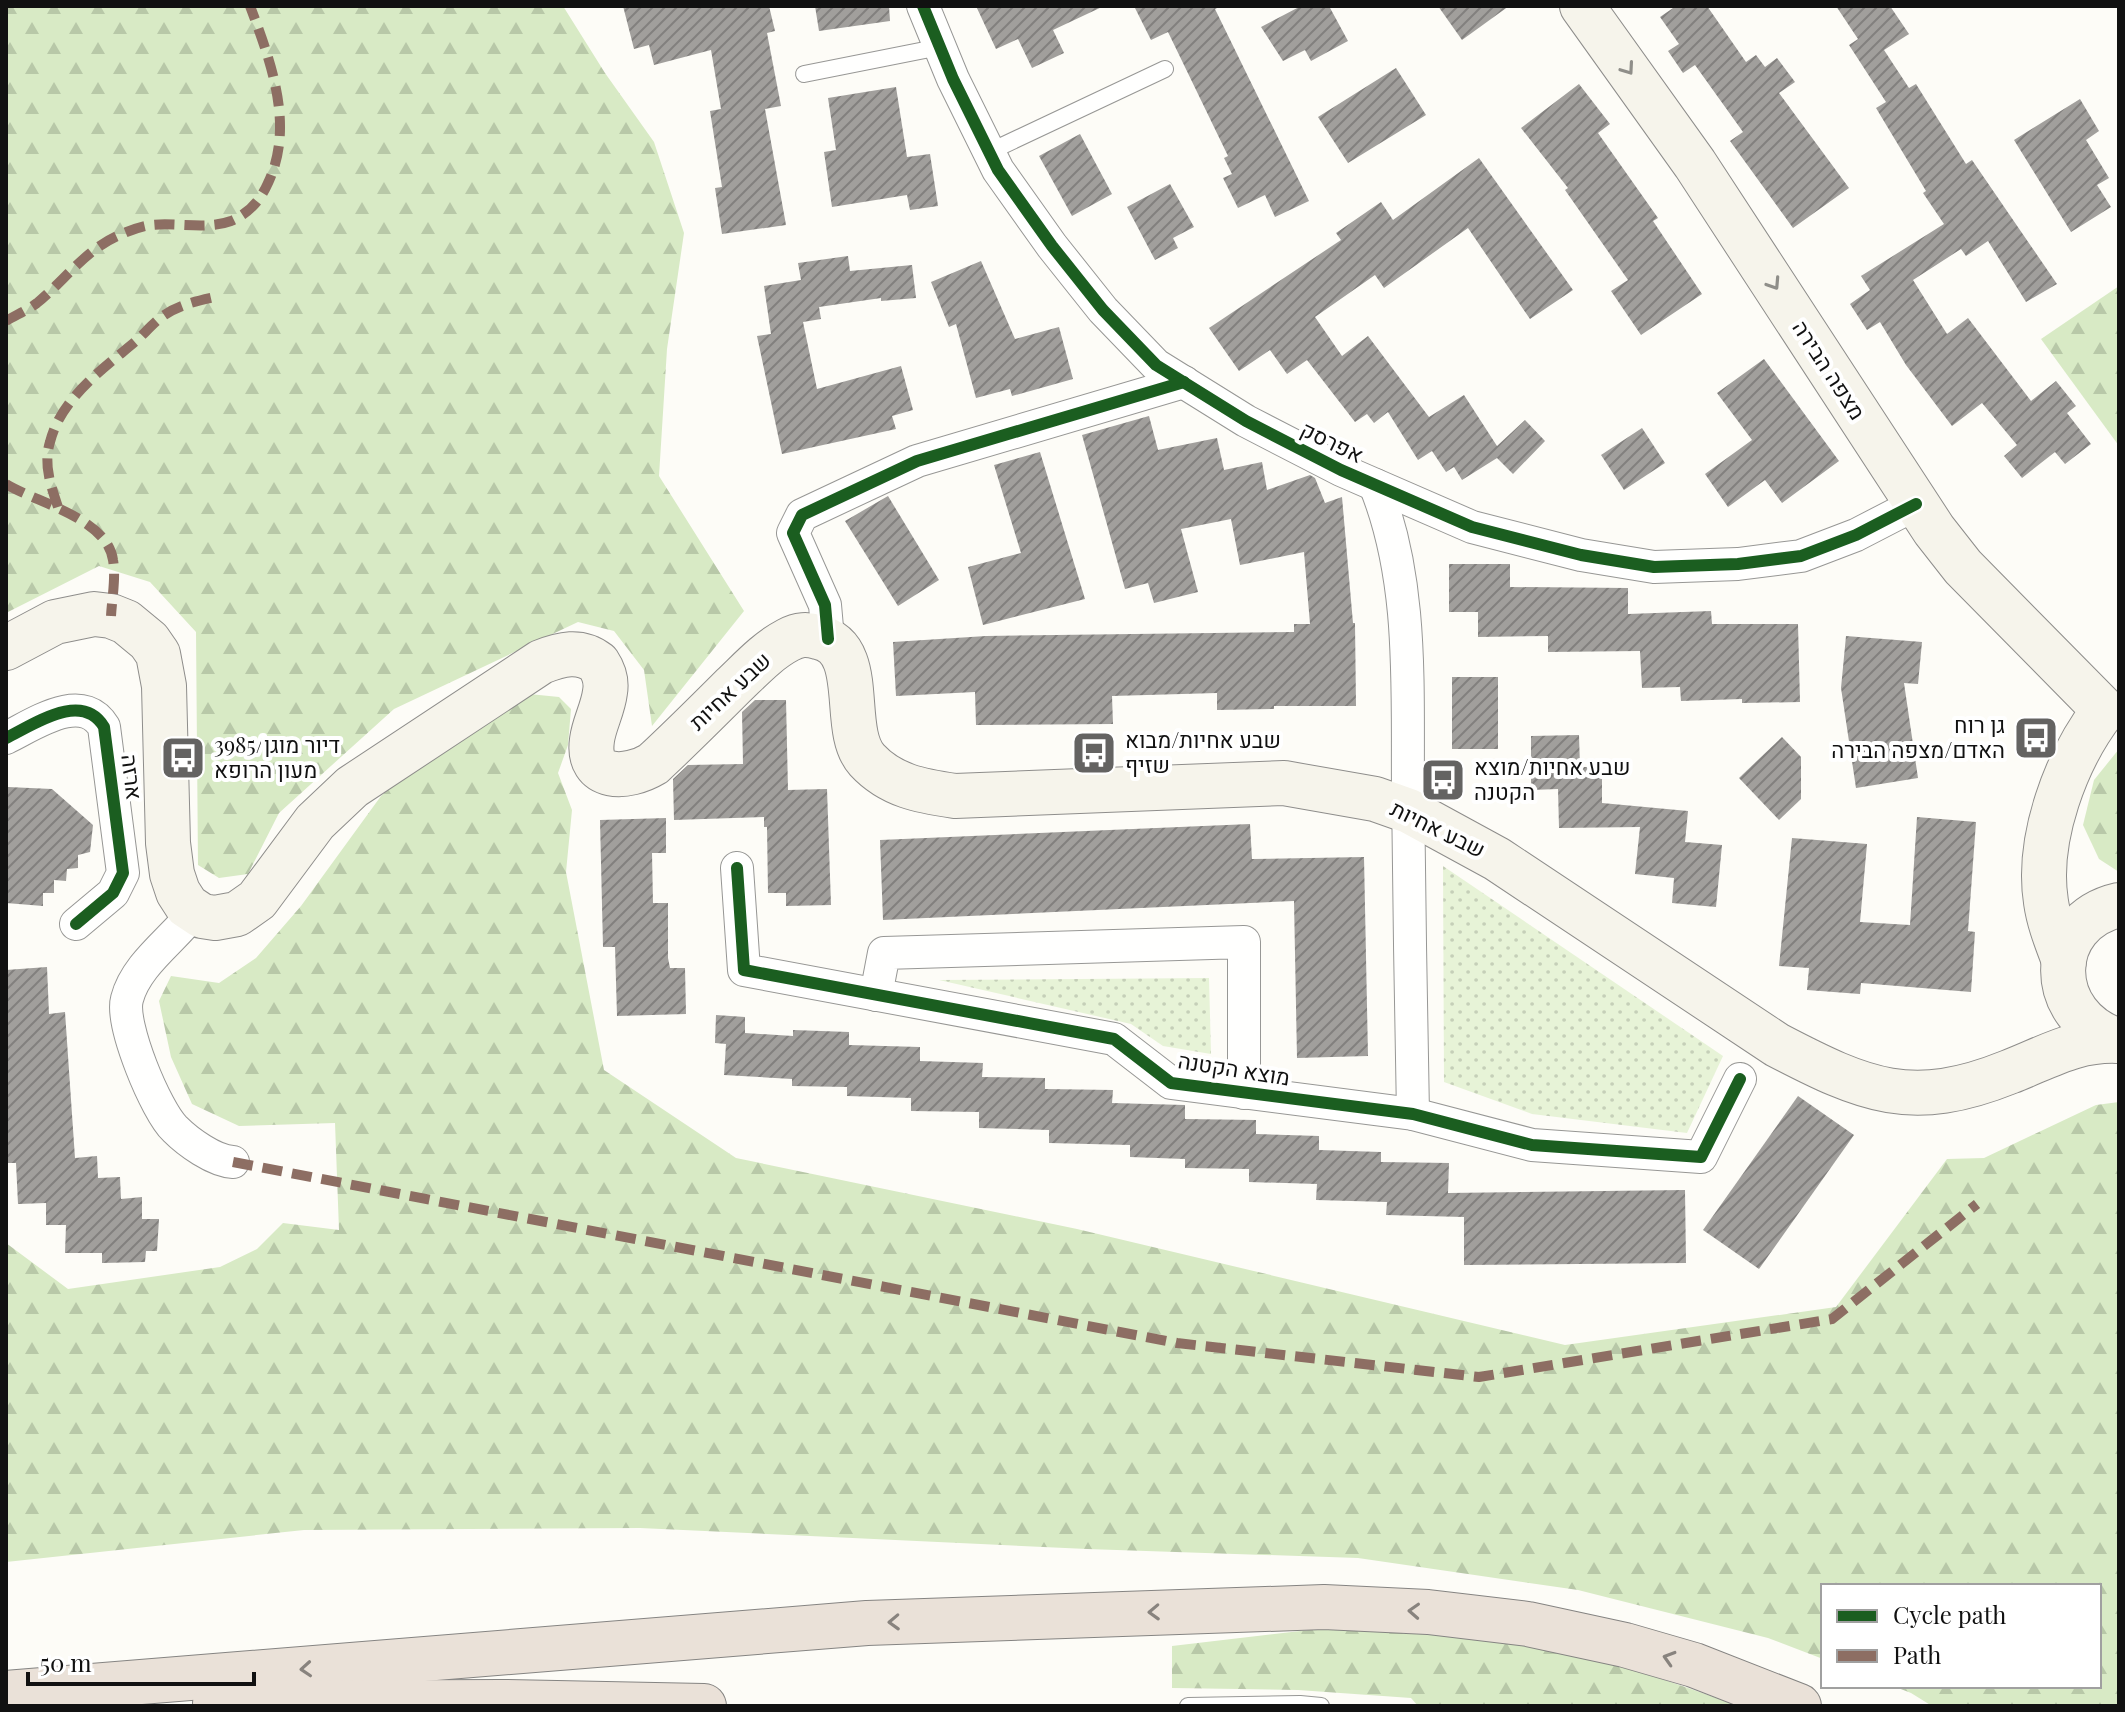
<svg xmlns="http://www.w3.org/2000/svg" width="2125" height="1712" font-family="'Playfair Display',Heebo,serif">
<defs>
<pattern id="grass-dots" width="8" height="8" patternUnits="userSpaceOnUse" patternTransform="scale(2)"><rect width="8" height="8" fill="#e7f3d7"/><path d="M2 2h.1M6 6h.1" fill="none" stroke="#c5cfb8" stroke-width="1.8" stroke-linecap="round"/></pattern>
<pattern id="forest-firs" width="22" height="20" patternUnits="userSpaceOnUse" patternTransform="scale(2)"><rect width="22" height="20" fill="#d8eac5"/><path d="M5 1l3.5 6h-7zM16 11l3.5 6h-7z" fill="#b8c8a8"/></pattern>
<pattern id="building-hatch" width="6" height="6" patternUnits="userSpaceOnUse" patternTransform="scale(2)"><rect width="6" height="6" fill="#a19f9c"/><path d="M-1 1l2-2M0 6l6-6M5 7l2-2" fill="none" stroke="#82807e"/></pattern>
</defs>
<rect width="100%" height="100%" fill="#fdfcf7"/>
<g fill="url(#grass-dots)">
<path d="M1443 866 1723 1056 1687 1133 1532 1114 1444 1082Z"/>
<path d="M1209 978 1211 1054 1163 1046 1131 1024 939 980Z"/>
</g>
<g fill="url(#forest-firs)">
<path d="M6 6H563L605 73 654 142 684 233 667 349 659 476 744 611 652 726 644 670 614 631 578 622 394 709 279 813 248 874 219 878 198 865 196 632 150 582 99 566 6 613Z"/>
<path d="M2119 286V446L2041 339Z"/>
<path d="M529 694 559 697 571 709 568 745 558 773 572 810 566 872 604 1070 736 1158 1077 1229 1565 1345 1836 1307 1947 1159 1984 1158 2096 1105 2119 1102V1706H1932L1911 1693 1893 1686H2099V1586H1823V1659L1768 1638 1578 1590 1358 1558 1087 1549 640 1528 304 1530 6 1562V1243L68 1289 220 1267 257 1249 283 1223 339 1230 335 1123 239 1126 192 1104 171 1057 159 1001 171 976 219 983 256 958 301 906 381 796 467 718Z"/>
<path d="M2119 749V872L2099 859 2083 825 2094 780Z"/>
<path d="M1335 1627C1411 1633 1486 1638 1561 1652 1621 1664 1680 1684 1737 1706H1418L1411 1698 1298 1690 1172 1688V1646Z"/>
</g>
<g fill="url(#building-hatch)">
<path d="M623 6H769L775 31 767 33 781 106 765 109 786 225 722 234 715 188 722 187 710 111 721 109 711 50 654 65 649 45 634 49Z"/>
<path d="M815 6H889L890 21 819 31Z"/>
<path d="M976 6H1104L1053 30 1064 53 1032 68 1018 39 996 49Z"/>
<path d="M1134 6H1221L1215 9 1309 201 1275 217 1265 195 1238 208 1223 178 1232 174 1224 158 1228 156 1168 32 1151 40Z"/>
<path d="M1301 6H1329L1348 41 1311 61 1305 50 1283 61 1261 27Z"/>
<path d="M1438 6H1509L1462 40Z"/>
<path d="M1676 6H1707L1746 62 1756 55 1765 67 1777 58 1795 82 1779 93 1849 188 1793 228 1730 141 1743 132 1695 65 1683 73 1668 51 1679 44 1660 17Z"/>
<path d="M1836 6H1890L1909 34 1884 50 1909 88 1916 84 1966 164 1972 160 2057 284 2026 302 1988 241 1966 256 1961 249 1913 280 1947 334 1968 318 2031 401 2056 381 2076 406 2067 413 2091 444 2065 464 2055 452 2022 478 2004 456 2017 445 1982 403 1952 426 1906 365 1880 322 1867 330 1850 304 1870 290 1861 276 1944 224 1923 193 1926 191 1876 108 1886 102 1849 45 1858 39Z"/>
<path d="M1396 68 1426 115 1348 163 1318 117Z"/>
<path d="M1579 84 1610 124 1598 133 1658 218 1653 221 1702 294 1641 335 1611 291 1628 280 1565 190 1568 188 1521 128Z"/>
<path d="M896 87 907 157 930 154 938 206 910 210 907 195 832 207 824 152 836 150 828 98Z"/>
<path d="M2080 99 2099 131 2086 140 2109 178 2097 185 2111 207 2071 232 2014 140Z"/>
<path d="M1080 134 1112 194 1072 216 1039 156Z"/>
<path d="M1479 158 1573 290 1530 319 1468 228 1384 288 1375 275 1315 317 1342 356 1368 336 1429 417 1464 395 1497 446 1525 420 1545 441 1513 474 1497 458 1462 480 1454 467 1446 472 1432 451 1418 460 1388 412 1374 423 1367 414 1355 422 1307 360 1287 374 1270 350 1239 371 1209 328 1341 240 1336 233 1381 202 1393 220Z"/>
<path d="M1170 184 1194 227 1173 238 1178 248 1155 260 1127 207Z"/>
<path d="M848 256 850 271 912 265 916 298 881 301V298L819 307 821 319 803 322 817 389 901 366 913 410 892 416 896 429 782 454 757 336 771 334 764 286 801 280 798 263Z"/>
<path d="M981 261 1015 339 1059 327 1073 379 1012 396 1010 389 976 398 956 324 949 327 931 282Z"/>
<path d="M1764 359 1839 461 1782 503 1765 480 1728 507 1705 474 1752 440 1717 393Z"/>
<path d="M1149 416 1158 450 1217 438 1224 470 1262 462 1267 490 1310 475 1315 478 1325 503 1342 497 1353 623H1355L1356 706H1274V709L1217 710V693L1112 696 1113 724 976 725 975 692 896 696 893 642 986 636 1294 632V624H1310L1304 552 1240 565 1231 519 1181 529 1198 592 1154 603 1148 583 1125 589 1082 435Z"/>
<path d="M1642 428 1665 463 1624 490 1601 455Z"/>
<path d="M1040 452 1085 599 983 625 968 567 1021 553 994 465Z"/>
<path d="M888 496 939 580 898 606 845 521Z"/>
<path d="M1449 564H1510V587L1628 588V614L1711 611 1712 624H1798L1800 702 1742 703V699L1681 701 1680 687 1642 688 1640 651 1548 652V636L1478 637V612H1449Z"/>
<path d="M1846 636 1922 642 1918 684 1904 683 1918 778 1856 788 1841 688Z"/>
<rect x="1452" y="677" width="46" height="72"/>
<path d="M755 700H786L788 790 827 789 831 905 786 906V893H768L767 827H764V817L674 820 673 779 688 765 743 764 742 712Z"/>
<path d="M1579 735 1580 767H1602V803L1688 811 1685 842 1722 845 1716 907 1672 903 1674 878 1635 874 1640 827 1559 828 1558 789 1531 790V736Z"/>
<path d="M1782 737 1801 757V799L1779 820 1739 778Z"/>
<path d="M8 787 52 789 93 825 90 852 78 855V868L67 869 66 881 54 880V893H43V906L6 903Z"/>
<path d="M1917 817 1976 822 1968 931 1975 932 1971 992 1861 983 1860 994 1807 990 1809 968 1779 966 1792 838 1867 844 1860 922 1910 925Z"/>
<path d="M666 818V853H652L653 903H668V958L670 968H685L686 1014 617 1016 615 947H603L600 820Z"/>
<path d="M1250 824 1252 859 1364 857 1368 1056 1297 1058 1294 901 883 920 880 840Z"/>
<path d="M47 967 49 1014 65 1012 75 1158 97 1156 98 1178 120 1177 121 1199 142 1197V1219H159L157 1251H146L145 1262 102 1263V1253H65L66 1225H46V1203L18 1204 16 1163H6V970Z"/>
<path d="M716 1015 745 1017V1033L793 1036V1030L849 1032V1045L920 1047V1061L983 1063 982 1077 1045 1078V1089L1113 1090 1112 1103 1185 1105V1119L1256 1120V1134L1319 1136V1150L1381 1152V1162L1449 1163 1448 1193 1685 1190 1686 1263 1464 1265V1217L1386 1215 1387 1202 1316 1200 1317 1184 1249 1182V1169L1185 1168V1159L1130 1157V1145L1049 1143V1130L979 1128V1112L911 1111V1098L847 1096V1087L792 1086V1079L724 1075 726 1044 715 1043Z"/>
<path d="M1798 1096 1854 1135 1759 1269 1703 1230Z"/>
</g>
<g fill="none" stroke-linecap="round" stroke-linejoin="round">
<g stroke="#979795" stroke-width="18">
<g id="lane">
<path d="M804 74 940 47"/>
<path d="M989 152 1165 69"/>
<path d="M1188 1706 1300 1704 1321 1706"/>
</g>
</g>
<g stroke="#979795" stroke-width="34">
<g id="street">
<path d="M923 6 953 79 998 170 1052 246 1103 310 1156 365 1246 421 1341 470 1472 527 1581 555 1654 567 1738 564 1801 556 1856 535 1916 504"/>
<path d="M1375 485C1414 581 1407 689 1408 791 1409 899 1411 1006 1413 1114"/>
<path d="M828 639 825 605 793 533 802 515 917 461 1184 382"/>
<path d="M6 738C33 725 82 690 104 727L123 873 113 893 76 924"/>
<path d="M737 868 744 970 1114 1039 1171 1083 1413 1114 1532 1145 1701 1157 1740 1079"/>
<path d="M194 912C173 940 136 964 127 999 120 1024 156 1111 175 1129 188 1142 214 1161 233 1162"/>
<path d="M876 995 884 953 1244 942V1093"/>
</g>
</g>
<g stroke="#8e8d8b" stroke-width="46">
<g id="secondary">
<path d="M1582 6 1695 164 1934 530 1963 567 2104 710C2066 759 2036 839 2046 902 2049 923 2057 942 2064 961"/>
<path d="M6 648 55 622 94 614 111 616 126 622 149 641 158 654 164 686 168 843 172 874 178 892 187 906 202 916 215 918 237 914 257 900 315 822 352 787 541 662C561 654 580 649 598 663 604 672 607 681 605 692 603 709 594 724 592 740 586 782 628 779 653 764 680 739 706 713 732 687 750 670 767 651 788 640 799 634 807 634 818 637 869 648 839 729 867 760 891 786 921 791 955 796L1284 783 1375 799 1409 811 1497 859 1777 1045C1865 1091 1912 1111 2009 1072 2048 1057 2075 1039 2119 1041"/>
<path d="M2119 905C2045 922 2044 1017 2119 1041"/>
</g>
</g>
<g stroke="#858482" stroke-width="46">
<g id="highway">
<path d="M6 1693 867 1623 1324 1607 1428 1612 1528 1624 1625 1645 1694 1665 1799 1706"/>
<path d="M215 1703 505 1702 704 1706"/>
</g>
</g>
<use href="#lane" stroke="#fffffe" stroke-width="16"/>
<use href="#street" stroke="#fffffe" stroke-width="32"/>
<use href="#secondary" stroke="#f6f4eb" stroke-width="44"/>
<use href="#highway" stroke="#eae1d8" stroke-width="44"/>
<g stroke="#8d6e63" stroke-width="10" stroke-dasharray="20 10" stroke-linecap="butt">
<path d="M6 321C16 315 28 310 37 303 65 280 88 247 122 234 131 230 142 226 151 225 176 222 207 230 231 221 249 213 260 201 268 183 295 126 271 62 250 6"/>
<path d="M6 484C37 503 107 518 113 560 116 577 112 599 111 616"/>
<path d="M58 507C51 486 43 465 50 442 61 398 103 369 136 341 145 333 153 323 163 316 178 305 197 301 215 297"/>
<path d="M233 1162 1177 1343 1479 1377 1832 1319 1977 1204"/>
</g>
<g stroke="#fff" stroke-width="17">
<g id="cycleway">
<path d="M923 6 953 79 998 170 1052 246 1103 310 1156 365 1246 421 1341 470 1472 527 1581 555 1654 567 1738 564 1801 556 1856 535 1916 504"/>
<path d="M828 639 825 605 793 533 802 515 917 461 1184 382"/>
<path d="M6 738C33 725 82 690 104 727L123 873 113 893 76 924"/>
<path d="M737 868 744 970 1114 1039 1171 1083 1413 1114 1532 1145 1701 1157 1740 1079"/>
</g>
</g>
<use href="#cycleway" stroke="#1b5e20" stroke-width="12"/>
</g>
<defs><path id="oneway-chevron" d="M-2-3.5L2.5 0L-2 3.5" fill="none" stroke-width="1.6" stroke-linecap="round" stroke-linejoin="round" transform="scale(2)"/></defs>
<g stroke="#8f8e89">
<use href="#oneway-chevron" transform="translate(1628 69) rotate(55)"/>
<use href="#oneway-chevron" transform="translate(1774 284) rotate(57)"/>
</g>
<g stroke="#88837e">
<use href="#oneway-chevron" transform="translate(1414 1611) rotate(-177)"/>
<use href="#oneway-chevron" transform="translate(1154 1612) rotate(178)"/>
<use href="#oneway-chevron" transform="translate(894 1622) rotate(178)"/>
<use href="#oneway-chevron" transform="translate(1669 1658) rotate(-163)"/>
<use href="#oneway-chevron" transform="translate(306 1669) rotate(176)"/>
</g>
<defs>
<g id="bus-square" transform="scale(2.3)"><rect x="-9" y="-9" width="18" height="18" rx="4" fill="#646362" stroke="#fff"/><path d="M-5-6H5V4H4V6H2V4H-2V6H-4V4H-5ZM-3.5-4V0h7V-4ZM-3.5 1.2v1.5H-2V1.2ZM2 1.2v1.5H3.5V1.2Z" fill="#fff"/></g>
</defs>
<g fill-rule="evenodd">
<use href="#bus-square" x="2036" y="738"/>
<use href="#bus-square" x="1094" y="753"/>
<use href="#bus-square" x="183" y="758"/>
<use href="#bus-square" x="1443" y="780"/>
</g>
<g text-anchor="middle" stroke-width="8" stroke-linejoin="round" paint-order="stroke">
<g font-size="22" fill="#111" stroke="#fff">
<text transform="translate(1829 370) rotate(57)" y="8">מצפה הבירה</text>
<text transform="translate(1332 442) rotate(26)" y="8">אפרסק</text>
<text transform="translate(730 691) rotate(-43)" y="8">שבע אחיות</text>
<text transform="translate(132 777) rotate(83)" y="8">ארזה</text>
<text transform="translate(1438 829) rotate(26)" y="8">שבע אחיות</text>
<text transform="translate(1234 1069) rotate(9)" y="8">מוצא הקטנה</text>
</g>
<g font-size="22" fill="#111" stroke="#fff" text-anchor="start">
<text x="2005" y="733" text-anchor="end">גן רוח<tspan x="2005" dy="25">האדם/מצפה הבירה</tspan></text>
<text x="1125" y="748">שבע אחיות/מבוא<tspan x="1125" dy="25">שזיף</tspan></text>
<text x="214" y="753">3985/דיור מוגן<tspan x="214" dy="25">מעון הרופא</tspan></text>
<text x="1474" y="775">שבע אחיות/מוצא<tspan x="1474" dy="25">הקטנה</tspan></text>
</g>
</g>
<rect width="2125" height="1712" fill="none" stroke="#111111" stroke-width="16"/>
<rect x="1821" y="1584" width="280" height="104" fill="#ffffff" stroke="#a0a0a0" stroke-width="2"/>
<rect x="1837" y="1610" width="40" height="12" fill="#1b5e20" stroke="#a0a0a0" stroke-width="2"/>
<text x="1893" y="1624" font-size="24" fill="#111111">Cycle path</text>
<rect x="1837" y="1650" width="40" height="12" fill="#8d6e63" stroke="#a0a0a0" stroke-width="2"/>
<text x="1893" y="1664" font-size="24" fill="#111111">Path</text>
<path d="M28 1672v12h226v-12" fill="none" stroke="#111111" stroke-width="4"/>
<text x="40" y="1672" font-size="24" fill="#111111" stroke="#ffffff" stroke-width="6" paint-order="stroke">50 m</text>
</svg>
